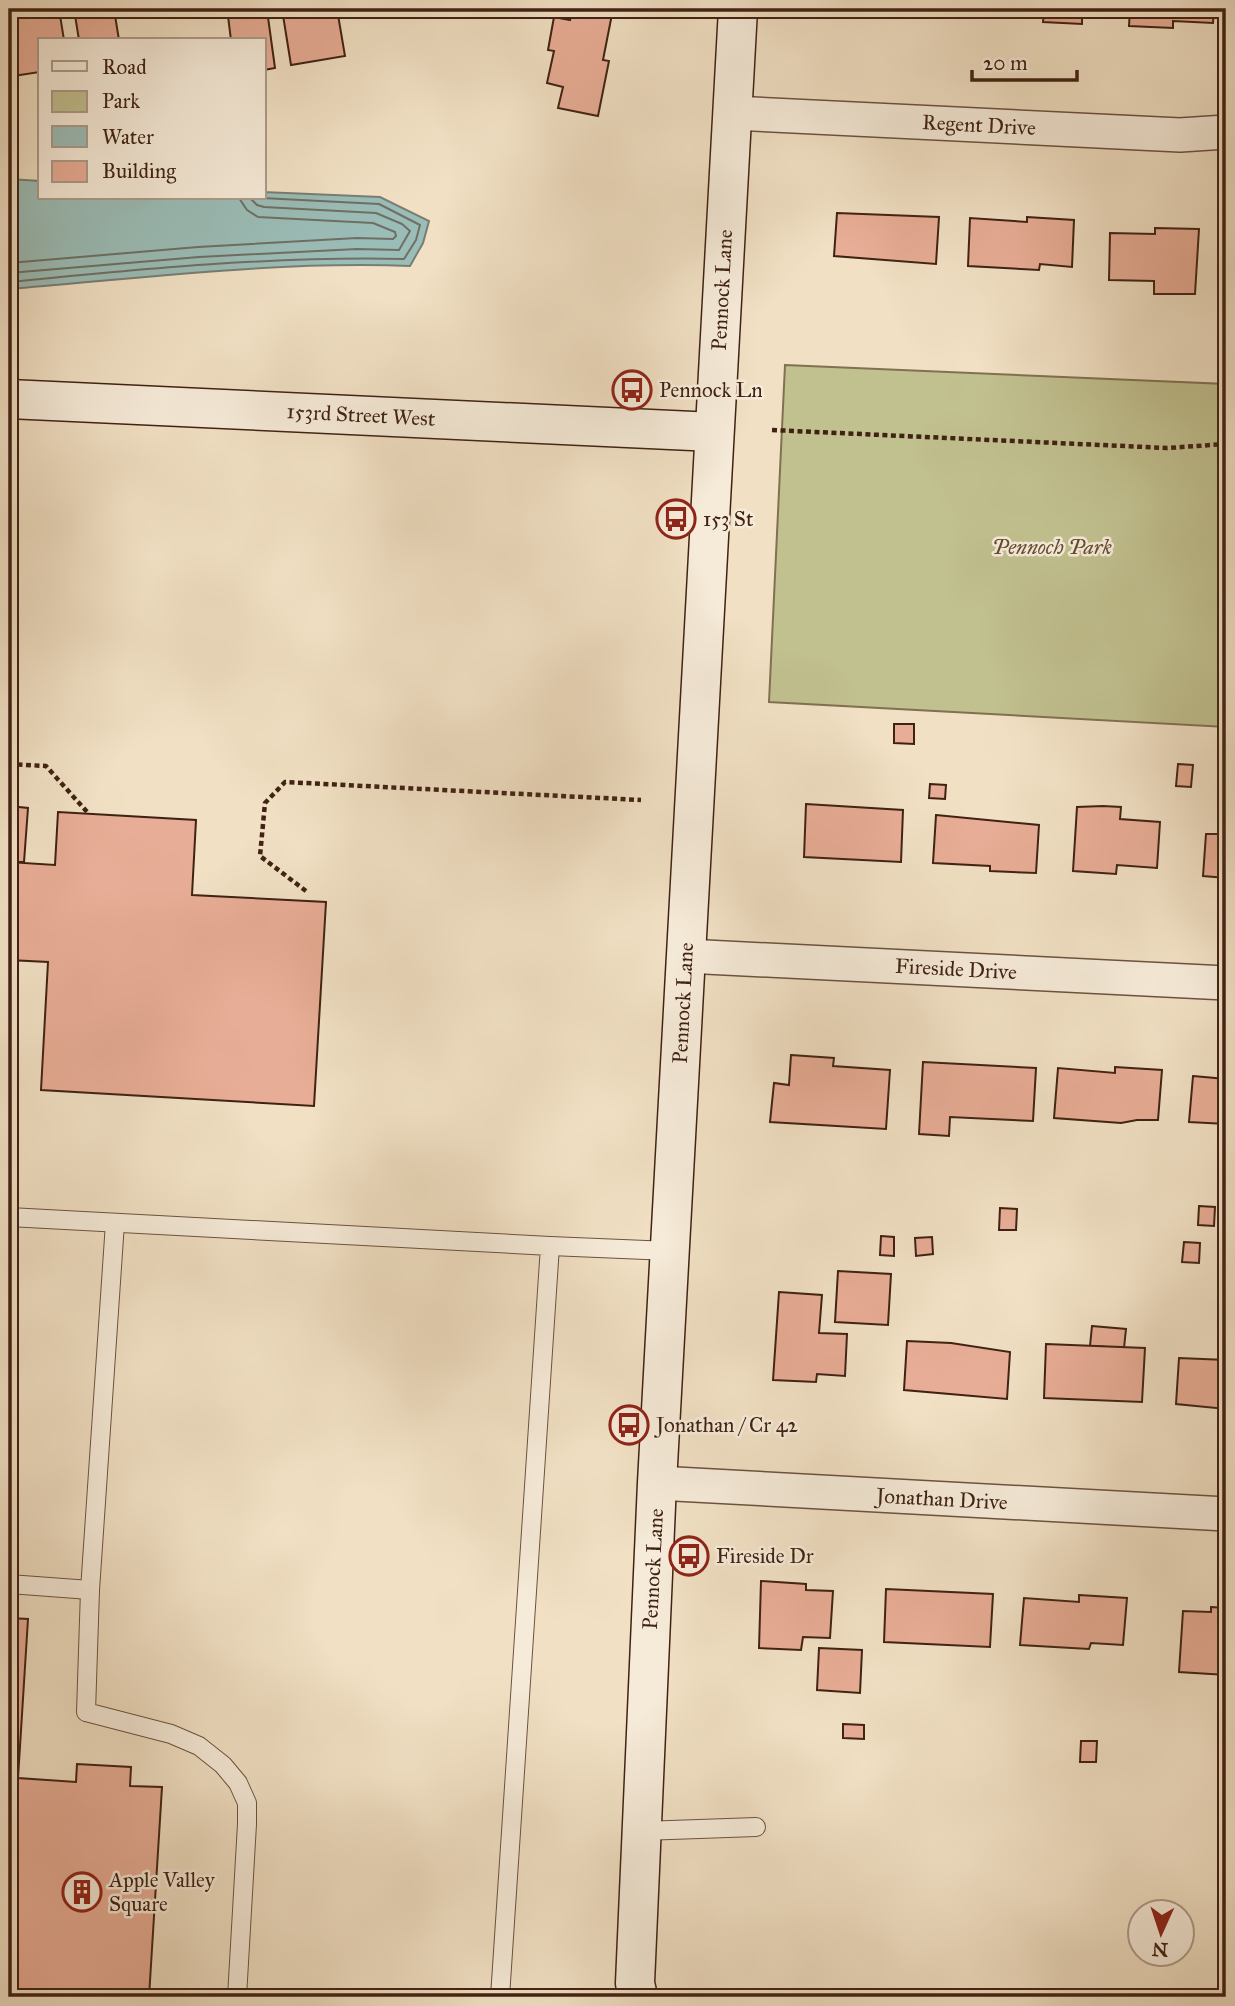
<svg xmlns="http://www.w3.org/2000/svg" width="1235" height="2006" font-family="'IM FELL Great Primer',serif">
<rect width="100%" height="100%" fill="#f1e0c4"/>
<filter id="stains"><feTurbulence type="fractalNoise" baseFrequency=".00286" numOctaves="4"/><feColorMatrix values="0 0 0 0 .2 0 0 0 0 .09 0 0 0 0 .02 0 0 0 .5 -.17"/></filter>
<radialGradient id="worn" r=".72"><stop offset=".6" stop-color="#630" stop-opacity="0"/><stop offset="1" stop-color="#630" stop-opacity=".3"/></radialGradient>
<path fill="#c1c08f" stroke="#807151" stroke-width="2" d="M785 365 1226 384V727L769 702Z"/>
<path fill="#9bbdb7" stroke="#777f75" stroke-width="2" d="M9 179 40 181V198H264V192L380 197 429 221 423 243 410 266C277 261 142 278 9 289Z"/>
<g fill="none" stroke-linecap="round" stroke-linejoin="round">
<g stroke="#6e7065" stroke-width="2">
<path d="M9 263 198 247 357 238 393 239 396 236 395 232 373 223 258 217 247 210 239 198"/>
<path d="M9 273 199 257 357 249 399 250 410 231 402 224 376 213 264 207 257 205 250 198"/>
<path d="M9 282C140 269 273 256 404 259L416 240 420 225 379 204 262 198"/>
</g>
</g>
<g fill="#e8ad96" stroke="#402213" stroke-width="2">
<path d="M9 9H59L64 40H40V72L13 76 9 47Z"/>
<path d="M74 9H114L119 40H79Z"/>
<path d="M282 9H337L345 56 291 65Z"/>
<path d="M573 9H613L603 60 609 61 598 116 558 108 563 87 547 83 554 51 548 50 554 17 570 20Z"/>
<path d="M846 9H891L890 16 846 13Z"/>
<path d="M1011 9H1082V24L1043 22 1044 12Z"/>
<path d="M1130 9H1214L1213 23 1173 21V28L1129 26Z"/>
<path d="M267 10 275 68 264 70V40H231L228 16Z"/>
<path d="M837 213 939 217 936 264 834 256Z"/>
<path d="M1027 217 1074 220 1072 267 1040 264 1039 270 968 266 970 218 1027 222Z"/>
<path d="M1155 228 1199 229 1195 294H1154V281L1109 280 1110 233 1155 234Z"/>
<path d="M894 724H914V744L894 743Z"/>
<path d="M1178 764 1193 765 1191 787 1176 786Z"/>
<path d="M930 784 946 785 945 799 929 798Z"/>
<path d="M806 804 903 810 901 862 804 857Z"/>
<path d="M9 806 28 808 24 862H9Z"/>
<path d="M1103 806 1121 807 1120 819 1160 822 1157 868 1117 865 1116 874 1073 871 1077 807Z"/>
<path d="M58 812 196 820 192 895 326 902 314 1106 41 1090 48 962 9 960V862L55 865Z"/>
<path d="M936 815 1039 825 1036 873 990 871V866L933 863Z"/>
<path d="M1206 834H1226V878L1203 876Z"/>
<path d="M791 1055 834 1058 833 1066 890 1070 886 1129 770 1122 774 1083 789 1085Z"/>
<path d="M923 1062 1036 1068 1033 1121 950 1117 949 1136 919 1134Z"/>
<path d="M1115 1067 1162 1070 1158 1120H1137L1121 1123 1054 1118 1058 1068 1115 1073Z"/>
<path d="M1193 1076 1226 1079V1124L1189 1122Z"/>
<path d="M1199 1206 1215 1207 1214 1226 1198 1225Z"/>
<path d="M1000 1208 1017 1209 1016 1230H999Z"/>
<path d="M881 1236 894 1237V1256L880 1255Z"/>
<path d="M932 1237 933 1254 916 1256 915 1238Z"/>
<path d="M1184 1242 1200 1243 1199 1263 1182 1262Z"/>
<path d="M838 1271 891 1274 888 1325 835 1322Z"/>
<path d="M779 1292 822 1295 819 1333 847 1334 845 1376 817 1374 816 1382 773 1380Z"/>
<path d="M1092 1326 1126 1329 1124 1348 1090 1346Z"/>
<path d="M907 1341 951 1343 1010 1352 1007 1399 904 1390Z"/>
<path d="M1046 1344 1145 1348 1142 1402 1044 1398Z"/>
<path d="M1179 1358 1226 1360V1409L1176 1404Z"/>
<path d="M761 1581 806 1584V1590L833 1591 830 1638 803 1637 801 1650 759 1648Z"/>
<path d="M886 1589 993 1594 990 1647 884 1642Z"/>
<path d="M1079 1595 1127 1598 1123 1645 1091 1643 1089 1649 1020 1645 1024 1598 1079 1602Z"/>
<path d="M1211 1607 1226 1608V1675L1179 1672 1183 1611 1211 1612Z"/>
<path d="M9 1618 28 1619 18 1778 76 1782 77 1764 131 1767 130 1786 162 1787 149 1997H9Z"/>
<path d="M819 1648 862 1650 860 1693 817 1690Z"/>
<path d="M843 1724 864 1725V1739L843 1738Z"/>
<path d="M1081 1741H1097L1096 1762H1080Z"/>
</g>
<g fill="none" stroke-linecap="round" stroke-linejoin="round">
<g stroke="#6c523f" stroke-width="20">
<g id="lane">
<path d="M9 1217 550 1246 500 1997"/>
<path d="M115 1223 90 1590 86 1712 171 1734 199 1746 223 1765 238 1783 247 1803V1824L237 1997"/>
<path d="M550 1246 670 1251"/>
<path d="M9 1584 90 1590"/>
<path d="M642 1831 756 1827"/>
</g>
</g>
<g stroke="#6c523f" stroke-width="36">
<g id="street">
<path d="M732 113 1180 135 1226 132"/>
<path d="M686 956 1226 983"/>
<path d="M657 1483 1226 1514"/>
</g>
</g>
<g stroke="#402213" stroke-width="41">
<g id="secondary">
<path d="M9 399 714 432"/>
<path d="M638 1997 635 1983 657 1483 738 9"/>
</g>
</g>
<g stroke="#402213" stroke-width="4.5" stroke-dasharray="5 3.5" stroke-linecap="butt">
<path d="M772 430 1167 448 1226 444"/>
<path d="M9 764 46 766 88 813"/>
<path d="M306 891 260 856 265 803 285 782 641 800"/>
</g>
<use href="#lane" stroke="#f6ebd9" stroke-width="18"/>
<use href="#street" stroke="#f6ebd9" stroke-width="33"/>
<use href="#secondary" stroke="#f6ebd9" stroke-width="38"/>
</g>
<defs>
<g id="bus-ring" transform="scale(2.0125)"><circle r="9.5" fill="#f6ebd9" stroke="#8f2418" stroke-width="1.5"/><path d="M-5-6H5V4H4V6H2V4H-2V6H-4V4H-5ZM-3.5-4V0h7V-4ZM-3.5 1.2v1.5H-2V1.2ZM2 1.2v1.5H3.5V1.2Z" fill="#8f2418"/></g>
<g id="building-ring" transform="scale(2.0125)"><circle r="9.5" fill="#f6ebd9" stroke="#8f2418" stroke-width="1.5"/><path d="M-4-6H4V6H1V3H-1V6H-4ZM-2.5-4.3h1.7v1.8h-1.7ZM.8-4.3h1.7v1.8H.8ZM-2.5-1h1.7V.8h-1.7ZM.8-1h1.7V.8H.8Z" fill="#8f2418"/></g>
</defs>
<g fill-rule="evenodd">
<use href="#bus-ring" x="632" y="390"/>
<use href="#bus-ring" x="676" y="519"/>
<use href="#bus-ring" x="629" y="1425"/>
<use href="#bus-ring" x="689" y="1556"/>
<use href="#building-ring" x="82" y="1892"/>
</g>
<g text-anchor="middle" stroke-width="5" stroke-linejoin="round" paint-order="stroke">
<g font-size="21" fill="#402213" stroke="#f6ebd9">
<text transform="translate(979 125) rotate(3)" y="7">Regent Drive</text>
<text transform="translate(722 290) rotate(-87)" y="7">Pennock Lane</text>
<text transform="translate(361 415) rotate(3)" y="7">153rd Street West</text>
<text transform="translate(956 969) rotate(3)" y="7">Fireside Drive</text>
<text transform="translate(683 1003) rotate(-87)" y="7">Pennock Lane</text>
<text transform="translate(942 1499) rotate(3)" y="7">Jonathan Drive</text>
<text transform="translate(653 1569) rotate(-87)" y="7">Pennock Lane</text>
</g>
<g font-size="21" fill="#402213" stroke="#f6ebd9" text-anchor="start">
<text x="659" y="397">Pennock Ln</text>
<text x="703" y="526">153 St</text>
<text x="656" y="1432">Jonathan / Cr 42</text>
<text x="716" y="1563">Fireside Dr</text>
<text x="109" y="1887">Apple Valley<tspan x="109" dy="24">Square</tspan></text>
</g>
<g font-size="21" font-style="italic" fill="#604a32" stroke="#f6ebd9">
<text x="1052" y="554">Pennoch Park</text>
</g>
</g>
<rect width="1235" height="2006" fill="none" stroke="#f1e0c4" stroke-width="35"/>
<rect x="10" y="10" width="1214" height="1985" fill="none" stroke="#402213" stroke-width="3.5"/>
<rect x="18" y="18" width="1200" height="1971" fill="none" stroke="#402213" stroke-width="2"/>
<rect x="38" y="38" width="228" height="161" fill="#f6ebd9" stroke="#ad9b8a" stroke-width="2"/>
<rect x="52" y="61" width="35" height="10" fill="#f6ebd9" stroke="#ad9b8a" stroke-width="2"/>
<text x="102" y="74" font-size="21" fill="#402213">Road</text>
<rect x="52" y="91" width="35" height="21" fill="#c1c08f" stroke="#ad9b8a" stroke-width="2"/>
<text x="102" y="108" font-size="21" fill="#402213">Park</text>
<rect x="52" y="126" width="35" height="21" fill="#9bbdb7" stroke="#ad9b8a" stroke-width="2"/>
<text x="102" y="144" font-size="21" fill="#402213">Water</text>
<rect x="52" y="161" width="35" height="21" fill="#e8ad96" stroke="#ad9b8a" stroke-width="2"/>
<text x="102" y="178" font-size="21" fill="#402213">Building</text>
<g transform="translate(1161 1933) rotate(183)"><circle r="33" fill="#f6ebd9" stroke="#ad9b8a" stroke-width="2"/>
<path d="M0-5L12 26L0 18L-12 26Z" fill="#8f2418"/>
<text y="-10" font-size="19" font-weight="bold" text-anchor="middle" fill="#402213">N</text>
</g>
<path d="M972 70v10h105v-10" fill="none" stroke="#402213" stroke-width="3.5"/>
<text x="983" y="70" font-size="21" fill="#402213" stroke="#f6ebd9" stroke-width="5" paint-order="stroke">20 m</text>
<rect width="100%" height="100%" filter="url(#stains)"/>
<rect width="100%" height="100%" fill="url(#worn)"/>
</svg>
